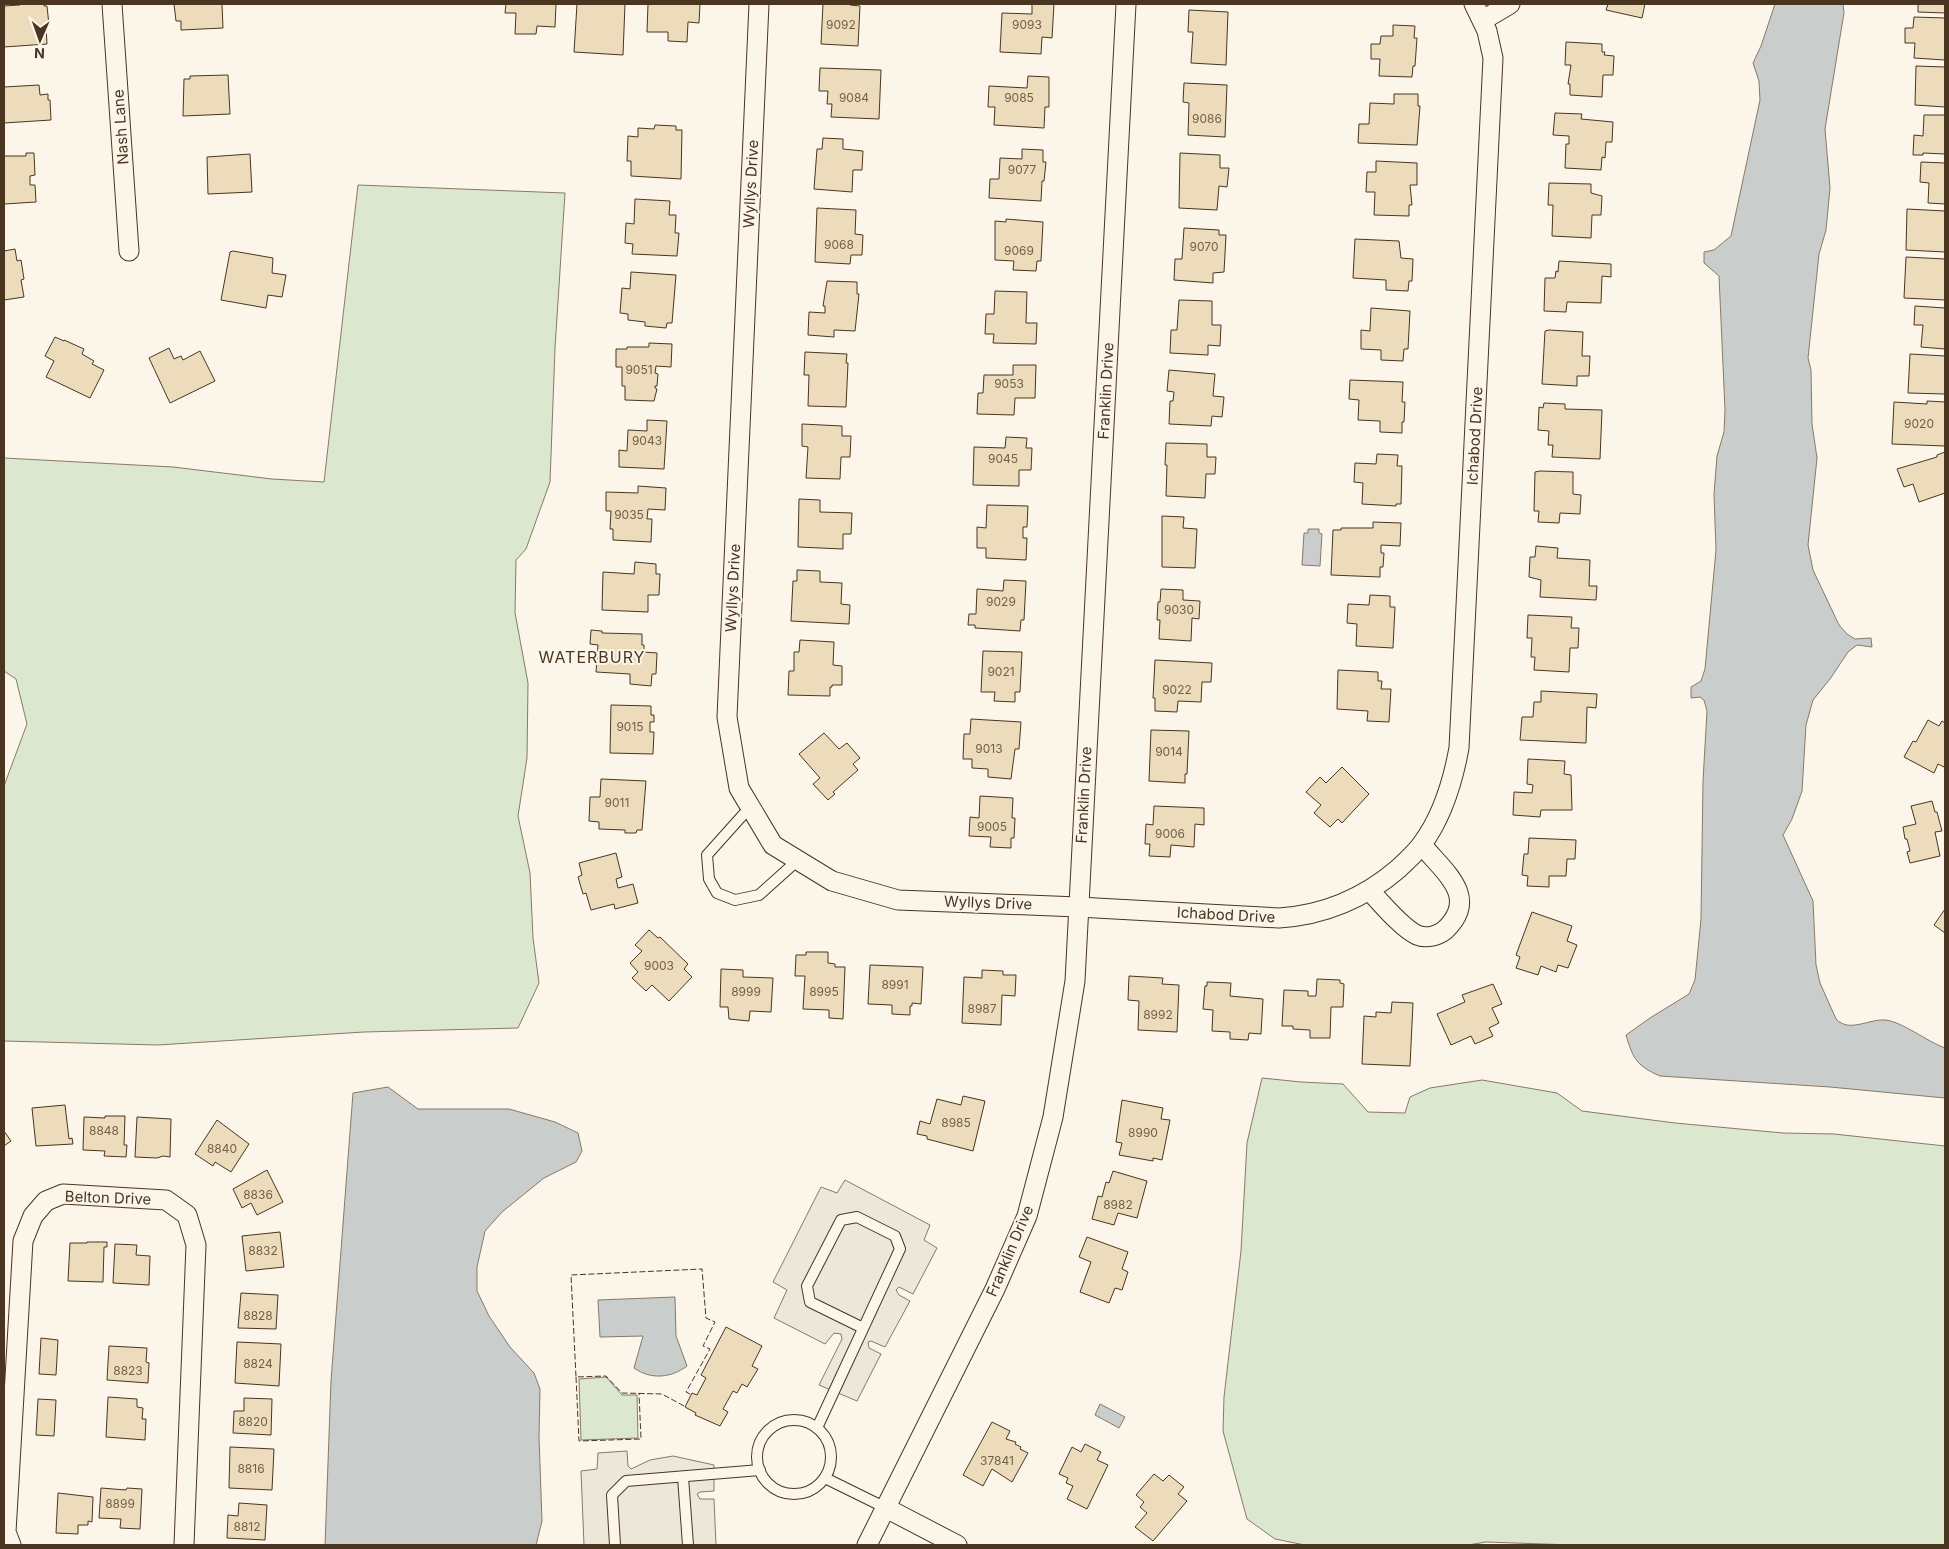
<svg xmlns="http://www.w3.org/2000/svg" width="1949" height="1549" font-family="Inter,sans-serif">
<rect width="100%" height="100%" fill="#fbf6e9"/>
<g fill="#dce7d0" stroke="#887966">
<path d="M358 185 565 193 555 348 550 482 526 549 516 560 515 613 528 683 527 758 518 816 530 873 533 938 539 983 518 1028 364 1032 158 1045 4 1041V786L27 724 16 679 4 671V458L173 467 272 479 324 482Z"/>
<path d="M1262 1078 1301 1082 1343 1084 1368 1112 1405 1113 1410 1097 1430 1088 1482 1080 1557 1093 1582 1111 1675 1123 1783 1133 1834 1134 1945 1146V1545H1573L1486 1542 1468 1545H1305L1275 1539 1247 1519 1223 1431 1224 1397 1241 1251 1247 1143Z"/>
<path d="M606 1377 622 1395H637L638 1438 581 1440 579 1379Z"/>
</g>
<g fill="#ede7d9" stroke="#887966">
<path d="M845 1180 930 1225 924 1240 937 1248 913 1294 899 1287 896 1290 899 1295 910 1301 885 1347 871 1341 868 1342 869 1348 881 1354 857 1401 819 1385 842 1339 841 1334 834 1333 825 1344 774 1318 787 1290 773 1282 821 1187 837 1193Z"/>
<path d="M627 1451 628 1466 631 1469 650 1460 673 1456 714 1465V1491L700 1492 697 1494 700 1499H714L716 1545H584L581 1471 597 1469 598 1453Z"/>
</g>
<g fill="#c9cecd" stroke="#887966">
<path d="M1775 4H1843L1844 13 1840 37 1825 129 1830 188 1826 230 1819 254 1808 358 1811 370 1812 424 1817 458 1808 545 1813 570 1839 625 1847 634 1855 639 1871 638 1872 647 1857 645 1848 652 1830 679 1813 700 1806 725 1802 791 1792 819 1783 835 1813 901 1816 965 1820 983 1836 1019C1849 1033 1868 1019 1885 1020 1901 1021 1928 1042 1945 1048V1098L1830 1087 1660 1076C1637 1066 1633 1059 1626 1035L1650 1018 1689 994 1695 980 1701 919 1703 781 1707 711 1704 700 1700 697 1691 698V687L1701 681 1705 669 1716 550 1714 494 1717 456 1724 432 1725 410 1719 276 1704 263V252L1714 250 1731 236 1760 100 1759 81 1753 63 1761 46Z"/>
<path d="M1308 529H1319V533L1322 534 1320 566 1302 565 1304 533H1308Z"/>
<path d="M388 1087 418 1109H509L555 1122 578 1133 582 1151 576 1162 544 1178 502 1212 485 1231 477 1267V1291L489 1316 510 1347 534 1373 540 1389 539 1437 542 1521 536 1545H325L331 1381 353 1093Z"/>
<path d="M675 1297 676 1336 687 1366C671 1378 651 1380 634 1368L643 1336 600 1337 598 1300Z"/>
<path d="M1100 1404 1125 1417 1119 1428 1095 1415Z"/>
</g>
<g fill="#ecdcbc" stroke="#4a3520">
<path d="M20 4H44V6H47L49 25 46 26 47 44 4 47V6L20 5Z"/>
<path d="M174 4H222L223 28 181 30V21H176Z"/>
<path d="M506 4H556L555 27 537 26 536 34H515L516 13H505Z"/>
<path d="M577 4H625L623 55 574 52Z"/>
<path d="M648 4H700L699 23 688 22 687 42 668 41V32H647Z"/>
<path d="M823 4H850V5L860 6 858 46 821 44Z"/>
<path d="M1032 4H1054L1052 38 1042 37 1041 54 1000 52 1002 13 1032 14Z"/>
<path d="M1608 4H1645L1642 18 1606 10Z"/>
<path d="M1918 4H1945V13L1918 12Z"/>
<path d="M1189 10 1228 12 1226 65 1191 63 1193 32H1188Z"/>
<path d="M1914 17 1945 18V60L1914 58 1915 43H1905V28H1913Z"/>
<path d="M1393 25 1415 26 1414 38H1417L1415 66H1413L1412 77 1379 76 1380 59H1371V44H1380L1381 36H1393Z"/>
<path d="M1566 42 1602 44V52H1605L1604 55 1614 56 1613 75H1603L1602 97 1570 95V84H1568L1571 65H1565Z"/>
<path d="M1916 66 1945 67V107L1915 105Z"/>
<path d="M820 68 881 70 879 119 831 117 832 104H827L828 91H819Z"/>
<path d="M228 75 230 114 183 116 184 79H190V76Z"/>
<path d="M1028 76 1049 77V107H1045L1044 128 994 125 995 107H988L989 86 1027 88Z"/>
<path d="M1184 83 1227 85 1225 137 1188 135 1189 103 1183 102Z"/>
<path d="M39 85 40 95 48 94V100H50L51 120 4 123V87Z"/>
<path d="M1394 94H1418V106H1420L1417 145 1358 143 1359 124H1369L1370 103 1394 104Z"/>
<path d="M1555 113 1582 114 1581 119 1613 122 1612 142H1606L1605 158 1602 157 1601 170 1565 168 1566 144H1569V136L1553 135Z"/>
<path d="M1924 115H1945V154L1923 153V155H1913L1914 135 1923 136Z"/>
<path d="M655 125 676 126V130H682L681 179 631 176V161H627L628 136 638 137V128L654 129Z"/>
<path d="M823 138 843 139V149L863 151 862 170H853L852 192 814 189 817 149H822Z"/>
<path d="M1022 149 1043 150V162H1046L1044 181H1042L1041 201 989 198 990 179H999L1000 158 1022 159Z"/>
<path d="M26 153H34L35 175 30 176V185H35L36 202 4 204V156H26Z"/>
<path d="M1180 153 1220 155V168H1229L1227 187 1219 186 1217 210 1179 208Z"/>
<path d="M250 154 252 192 208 194 207 157Z"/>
<path d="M1376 161 1417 163V185H1410L1412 205H1409V216L1374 215 1375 192H1366L1367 172H1376Z"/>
<path d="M1921 162 1945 163V204L1928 203 1929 183 1920 182Z"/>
<path d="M1549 183 1591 184V193L1602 196 1601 215H1592L1591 238 1552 236 1553 205H1548Z"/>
<path d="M635 199 670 201 669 215H676L675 233H679L677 256 632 254 633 244 625 243 626 223 634 224Z"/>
<path d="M817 208 856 210 855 234 863 235 862 255H851L850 264 815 262Z"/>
<path d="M1907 209 1945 211V252L1906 250Z"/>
<path d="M1006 219 1043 222 1041 261H1037L1036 271 1013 270 1014 261 995 260V221L1006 222Z"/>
<path d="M1184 228 1219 230V235H1226L1224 272 1213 273V283L1174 280 1175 259H1182Z"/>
<path d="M1355 239 1399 241 1401 258 1413 259 1412 281H1409L1408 291 1386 290V280L1353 278Z"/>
<path d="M15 249 17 261 21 260 24 279 21 280 24 297 4 300V251Z"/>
<path d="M233 251 273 258 272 273 286 275 282 297 268 295 266 308 221 300 230 252Z"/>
<path d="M1906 257 1945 259V300L1904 298Z"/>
<path d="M1559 261 1611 264V277L1602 276 1601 303 1567 302 1566 312 1544 311 1545 278H1555L1556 271 1558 272Z"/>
<path d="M631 272 676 275 672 323H667L666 328 645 326V322L628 320V314L620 313 622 288 630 289Z"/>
<path d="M827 281 857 282V294H859L855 331 834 330V337L808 335 809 312 825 313V306H823Z"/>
<path d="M995 291 1027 292 1026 323H1037L1036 344 993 343 994 334H985L986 314H994Z"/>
<path d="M1179 300 1212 301V325H1221L1220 346 1208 345V355L1170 353 1171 330H1177Z"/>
<path d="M1915 306 1945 308V349L1921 347 1923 325H1914Z"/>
<path d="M1371 308 1410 311 1408 349H1404L1403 361 1381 360V350L1361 349V330L1370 331Z"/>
<path d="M1549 330 1583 332 1582 356H1590L1589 376H1577V386L1542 384 1545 331Z"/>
<path d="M55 337 64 341V340L84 349 82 354 94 361 92 364 104 370 90 398 46 377 54 361 45 356Z"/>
<path d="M649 343 672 344 671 367 656 366 655 373 658 374 657 386H655V388L657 389 654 401 625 400V386H622V367H616V349H627V347H649Z"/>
<path d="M169 348 174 359 181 356 183 360 200 351 215 381 170 403 149 358Z"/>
<path d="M805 352 847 354 846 363H848L846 407 808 406 809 375H804Z"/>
<path d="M1910 354 1945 356V394L1908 393Z"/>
<path d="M1013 365H1036L1035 398H1015L1014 415 977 414 978 393H983L984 375H1013Z"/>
<path d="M1169 370 1215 374 1213 396 1224 397 1222 417 1212 416 1211 426 1169 424 1170 401H1173L1174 392 1167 391Z"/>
<path d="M1350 380 1403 382 1402 402H1405L1404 422H1402V433L1380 432V421L1358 420 1359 400 1349 399Z"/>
<path d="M1927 401 1945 402V446L1892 444 1894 402 1927 404Z"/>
<path d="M1544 403 1565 404V409L1602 410 1600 459 1552 457 1553 445H1548L1549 431 1538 430 1539 407 1543 408Z"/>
<path d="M647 420 667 421 664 469 619 467V450L627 451 628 430 647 431Z"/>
<path d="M802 424 842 426V436H851L850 457H841L840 479 806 478 808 447 802 446Z"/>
<path d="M1006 437 1027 438 1026 448H1032L1031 470H1019V486L973 485 974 447 1005 448Z"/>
<path d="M1166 443 1207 444V457H1216L1215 474H1206L1205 498 1166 496 1167 465H1165Z"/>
<path d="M1945 452V493L1919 502 1913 484 1904 487 1897 469 1937 457V455Z"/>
<path d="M1377 454 1398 455 1397 466H1402L1401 504H1396V506L1362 504 1363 483 1354 482 1355 463 1376 464Z"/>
<path d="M1540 471 1573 472V494L1581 495 1580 514 1560 513 1559 523 1538 522 1539 511H1534L1535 472Z"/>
<path d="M638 486 666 488 665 510 648 509 647 519H652L651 542 613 540V529H610L611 511H606V492L638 493Z"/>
<path d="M799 499 820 500V512L852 513 851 534H843V549L798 547Z"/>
<path d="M987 505 1028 506 1027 527H1023V538H1027L1026 560 986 558V548H977V527L986 528Z"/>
<path d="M1162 516 1184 517 1183 528 1197 529 1195 568 1162 567Z"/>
<path d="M1373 522 1401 523 1400 546 1381 545V553H1384L1383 567H1380V577L1331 575 1333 530H1341V528H1373Z"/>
<path d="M1536 546 1558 548 1557 558 1590 560 1589 586H1597L1596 600 1540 597 1541 580 1529 577 1530 557H1535Z"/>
<path d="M635 562 656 564V574H660L659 595H648V612L602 610 603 572 634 574Z"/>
<path d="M797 570 820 571V582L842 583 841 604 850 605 849 624 791 621 793 581H797Z"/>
<path d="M1004 580 1026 581 1024 620H1021L1020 631 975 628V625H968L969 614H976L977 589 1003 591Z"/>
<path d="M1161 589 1183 590V600L1200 601 1199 619 1192 618 1191 641 1159 639 1160 620H1157L1158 602H1160Z"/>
<path d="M1370 595 1390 596V607H1395L1393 648 1356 646 1357 624 1347 623 1348 604 1369 605Z"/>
<path d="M1528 615 1572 617 1571 628H1579L1578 648H1570L1569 672 1534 670 1535 657H1531L1532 638H1527Z"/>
<path d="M591 630 602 631V633L642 634V645H644V652L657 653 656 674H652L651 686 630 684V674L596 672 598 645 590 644Z"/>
<path d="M800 640 834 642 833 665 842 666V685H832V687H830V696L788 695 789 671H794V652H799Z"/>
<path d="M983 651 1022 652 1020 692H1015V702L994 701 995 692H981Z"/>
<path d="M1155 660 1212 663 1211 682H1202L1201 702 1178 701 1177 712 1155 711V698H1153Z"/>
<path d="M1338 670 1378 672V681H1382L1381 689H1391L1389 722 1367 721 1368 711 1337 709Z"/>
<path d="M1541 691 1597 694 1596 708 1587 707 1586 743 1520 740 1522 717H1533L1534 702H1541Z"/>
<path d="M611 705 651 706V715H654V722H650V732H654L653 754 610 753Z"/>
<path d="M971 719 1021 722 1019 749H1015L1011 779 988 777V769L972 768V759H963L964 734H970Z"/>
<path d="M1928 720 1939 726 1942 721 1945 723V764L1944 767 1938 764 1934 773 1904 757 1913 741 1916 742Z"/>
<path d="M1151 730 1189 731 1187 774H1185V783L1149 781Z"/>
<path d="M824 733 839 749 847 743 860 758 853 764 858 770 833 792 835 794 828 800 813 784 820 778 799 754Z"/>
<path d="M1528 759 1565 761 1564 774 1571 775 1572 810H1541L1540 817 1513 815 1514 792 1532 793 1533 785 1527 784Z"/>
<path d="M1342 767 1369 794 1342 823 1338 819 1330 827 1314 813 1321 805 1306 792 1320 777 1326 783Z"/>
<path d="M601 779 646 781 642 830H637L636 833H625V830L599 829V822L589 821 590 797H600Z"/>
<path d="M980 796 1013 798 1012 818H1015L1014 838H1011V848L990 847 991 837 969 836 970 817 979 818Z"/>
<path d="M1932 801 1935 812H1937L1942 831 1935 832 1940 856 1910 863 1907 852 1910 851 1907 839H1905L1903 827 1916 824 1911 806Z"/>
<path d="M1154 806 1204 808V825L1195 824 1194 847 1171 845 1170 857 1149 856 1150 844H1145L1146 824 1153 825Z"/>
<path d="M1529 838 1576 840 1575 859H1567L1566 876H1549V887L1527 886 1528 876 1522 875 1524 854H1528Z"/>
<path d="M616 853 622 877 616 879 618 888 633 884 638 903 615 909 614 904 591 910 586 893 583 894 578 877 582 875 579 863Z"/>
<path d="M1945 909V933L1934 925Z"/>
<path d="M1532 912 1572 926 1567 941 1577 945 1568 968 1558 965 1556 972 1541 966 1538 975 1516 968 1520 957 1516 955Z"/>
<path d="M649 930 658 938 660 937 688 964 684 969 692 977 669 1001 652 985 646 991 632 978 638 972 630 963 642 951 635 945Z"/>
<path d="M806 952H828V963L835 964V967H845L843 1019 829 1018V1010L803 1009 805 976H795L796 955H806Z"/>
<path d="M870 965 923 967 921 1004 912 1003V1006H910V1015L892 1014V1005L868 1004Z"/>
<path d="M721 969 743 970V977L773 978 771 1012 750 1011 749 1021 729 1019 728 1007H720Z"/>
<path d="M982 970 1003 971V975H1016L1015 996 1002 995 1001 1025 962 1023 964 977 982 978Z"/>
<path d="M1129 976 1163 978 1162 984 1179 985 1177 1032 1138 1030 1139 1001 1128 1000Z"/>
<path d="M1317 979 1340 980V983L1344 984 1343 1007H1331L1330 1038H1310V1030L1293 1029V1026H1282L1284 990 1308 991V996H1316Z"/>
<path d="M1207 982 1231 983 1230 996 1263 999 1261 1034 1249 1033 1248 1040 1230 1039V1032L1212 1031 1213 1010 1203 1009 1205 986H1207Z"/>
<path d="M1493 984 1502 1004 1492 1008 1499 1023 1489 1028 1493 1036 1475 1044 1471 1036 1451 1045 1437 1014 1465 1002 1462 995Z"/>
<path d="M1392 1002 1413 1003 1410 1066 1362 1064 1364 1016 1376 1017V1012L1391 1013Z"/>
<path d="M963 1096 985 1101 973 1151 927 1139V1136L917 1134 920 1121 930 1124 937 1099 961 1105Z"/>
<path d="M1122 1100 1163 1108 1161 1119 1170 1120 1162 1160 1153 1158V1161L1119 1155 1122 1143 1116 1142Z"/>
<path d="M65 1105 69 1139 72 1138 73 1144 36 1146 32 1108Z"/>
<path d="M105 1116H125L124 1145H127L126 1157 104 1156 105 1151 83 1150 84 1117 105 1118Z"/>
<path d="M137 1117 171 1119 170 1157 163 1156 157 1158 135 1157Z"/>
<path d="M217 1120 249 1144 231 1172 215 1162 213 1166 195 1154Z"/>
<path d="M4 1131 11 1141 4 1146Z"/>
<path d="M267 1170 283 1202 257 1215 251 1203 242 1208 233 1189Z"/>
<path d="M1113 1171 1147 1181 1137 1218 1118 1213 1114 1225 1092 1219 1098 1196 1102 1197 1106 1182 1109 1183Z"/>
<path d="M280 1232 284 1267 246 1271 242 1236Z"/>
<path d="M1087 1237 1128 1252 1122 1269 1128 1272 1122 1290 1115 1288 1109 1303 1080 1292 1091 1262 1079 1257Z"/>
<path d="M87 1242H107V1247H104L103 1282 68 1281 70 1243H87Z"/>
<path d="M115 1244 137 1245 136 1255 150 1256 149 1285 113 1283Z"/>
<path d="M241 1293 278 1295 276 1329 238 1328Z"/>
<path d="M726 1327 762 1346 752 1366 758 1369 747 1387 742 1384 737 1393 733 1391 723 1409 728 1412 720 1426 695 1415 696 1413 685 1407 692 1393 697 1395 706 1378 701 1375Z"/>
<path d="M41 1338 58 1340 56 1375 39 1374Z"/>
<path d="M237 1342 281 1344 279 1386 235 1383Z"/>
<path d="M109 1346 147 1348 146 1362 149 1363 148 1383 107 1380Z"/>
<path d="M108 1397 137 1399V1407L143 1408 142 1419H146L145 1440 106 1437Z"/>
<path d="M244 1398 272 1399 271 1435 233 1433 234 1411H244Z"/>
<path d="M38 1399 56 1400 54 1436 36 1435Z"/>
<path d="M992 1422 1010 1431 1006 1439 1016 1442 1015 1444 1021 1447 1020 1449 1028 1453 1012 1482 992 1469 983 1486 963 1475Z"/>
<path d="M1085 1444 1101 1452 1097 1460 1108 1465 1087 1509 1067 1499 1073 1486 1066 1483 1068 1478 1059 1474 1072 1447 1081 1452Z"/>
<path d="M230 1447 274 1449 272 1490 229 1488Z"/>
<path d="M1154 1474 1163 1481 1169 1475 1184 1487 1178 1494 1187 1501 1153 1541 1135 1527 1147 1513 1140 1507 1144 1502 1136 1495Z"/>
<path d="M101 1488 126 1490 127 1488 142 1489 140 1529 120 1528 121 1519 99 1518Z"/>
<path d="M58 1493 93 1497 92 1522 88 1521V1525H78V1534L56 1533Z"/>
<path d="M239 1503 267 1505 265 1540 227 1538 228 1515 238 1516Z"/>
</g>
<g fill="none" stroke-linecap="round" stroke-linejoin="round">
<g stroke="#4a3520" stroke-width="12">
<g id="lane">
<path d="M750 807 707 855 709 879 717 893 735 900 759 895 798 860"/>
<circle cx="794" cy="1457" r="37"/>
<path d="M817 1428 900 1249 895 1236 857 1217 841 1220 807 1286 810 1302 863 1328"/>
<path d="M683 1477 688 1545"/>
<path d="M825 1478 886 1508"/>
<path d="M615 1545 612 1495 626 1481 760 1470"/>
</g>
</g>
<g stroke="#4a3520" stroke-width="21">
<g id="street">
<path d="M112 4 129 251"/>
<path d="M759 4 727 717 739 788 773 845 832 881 898 900 1078 907 1279 918C1325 915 1363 899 1398 869 1406 861 1415 854 1422 844 1442 817 1453 781 1459 748L1493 58 1487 31 1474 4"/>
<path d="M1483 20 1510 4"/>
<path d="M1370 891C1381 903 1403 929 1417 935 1426 939 1438 936 1445 930 1480 897 1444 872 1422 845"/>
<path d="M886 1508 957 1545"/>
<path d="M11 1545 6 1532 23 1241 33 1216 46 1201 63 1194 166 1200 187 1215 196 1245 184 1545"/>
<path d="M867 1545 995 1289 1027 1216 1053 1117 1075 981 1126 4"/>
</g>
</g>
<use href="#lane" stroke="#fbf6e9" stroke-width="10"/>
<use href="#street" stroke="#fbf6e9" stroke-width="19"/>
<g stroke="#4a3520" stroke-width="1" stroke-dasharray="6 2.5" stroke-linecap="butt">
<path d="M576 1377 579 1441 641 1439 639 1393"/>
<path d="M684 1406 662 1394 622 1393 606 1376 576 1377 571 1275 702 1269 706 1318 715 1322 703 1346 710 1349 686 1392 690 1394"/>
</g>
</g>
<g text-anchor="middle" stroke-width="4" stroke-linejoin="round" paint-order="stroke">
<g font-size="12" fill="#725f47">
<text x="841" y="29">9092</text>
<text x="1027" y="29">9093</text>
<text x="854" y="102">9084</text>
<text x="1019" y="102">9085</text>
<text x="1207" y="123">9086</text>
<text x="1022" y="174">9077</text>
<text x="839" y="249">9068</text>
<text x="1204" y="251">9070</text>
<text x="1019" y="255">9069</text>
<text x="639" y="374">9051</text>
<text x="1009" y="388">9053</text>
<text x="1919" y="428">9020</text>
<text x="647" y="445">9043</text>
<text x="1003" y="463">9045</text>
<text x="629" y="519">9035</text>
<text x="1001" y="606">9029</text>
<text x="1179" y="614">9030</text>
<text x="1001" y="676">9021</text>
<text x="1177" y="694">9022</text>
<text x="630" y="731">9015</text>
<text x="989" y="753">9013</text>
<text x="1169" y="756">9014</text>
<text x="617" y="807">9011</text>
<text x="992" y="831">9005</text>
<text x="1170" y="838">9006</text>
<text x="659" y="970">9003</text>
<text x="895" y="989">8991</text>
<text x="746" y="996">8999</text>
<text x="824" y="996">8995</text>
<text x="982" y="1013">8987</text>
<text x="1158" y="1019">8992</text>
<text x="956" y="1127">8985</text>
<text x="104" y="1135">8848</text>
<text x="1143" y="1137">8990</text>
<text x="222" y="1153">8840</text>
<text x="258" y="1199">8836</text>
<text x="1118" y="1209">8982</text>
<text x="263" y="1255">8832</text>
<text x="258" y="1320">8828</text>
<text x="258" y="1368">8824</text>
<text x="128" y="1375">8823</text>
<text x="253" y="1426">8820</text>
<text x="997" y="1465">37841</text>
<text x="251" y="1473">8816</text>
<text x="120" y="1508">8899</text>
<text x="247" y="1531">8812</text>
</g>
<g font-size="15" fill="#4a3520" stroke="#fbf6e9">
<text transform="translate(121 127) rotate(-94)" y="5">Nash Lane</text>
<text transform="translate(751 184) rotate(-87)" y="5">Wyllys Drive</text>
<text transform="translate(1106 391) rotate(-87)" y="5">Franklin Drive</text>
<text transform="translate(1475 436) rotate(-87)" y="5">Ichabod Drive</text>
<text transform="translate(733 588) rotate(-87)" y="5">Wyllys Drive</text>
<text transform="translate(1084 795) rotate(-87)" y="5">Franklin Drive</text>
<text transform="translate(988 903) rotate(2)" y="5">Wyllys Drive</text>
<text transform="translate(1226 915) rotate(3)" y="5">Ichabod Drive</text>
<text transform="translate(108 1198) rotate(2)" y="5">Belton Drive</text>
<text transform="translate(1010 1251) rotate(-67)" y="5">Franklin Drive</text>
</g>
<g font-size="16" letter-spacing="1" fill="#4a3520" stroke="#fbf6e9">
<text x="592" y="663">WATERBURY</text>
</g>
</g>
<rect width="1949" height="1549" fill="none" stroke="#4a3520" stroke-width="10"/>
<g transform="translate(40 40) rotate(182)" stroke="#fbf6e9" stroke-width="4" paint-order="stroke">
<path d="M0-4L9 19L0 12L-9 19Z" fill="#4a3520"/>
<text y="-8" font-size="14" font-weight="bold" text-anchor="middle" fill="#4a3520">N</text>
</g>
</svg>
